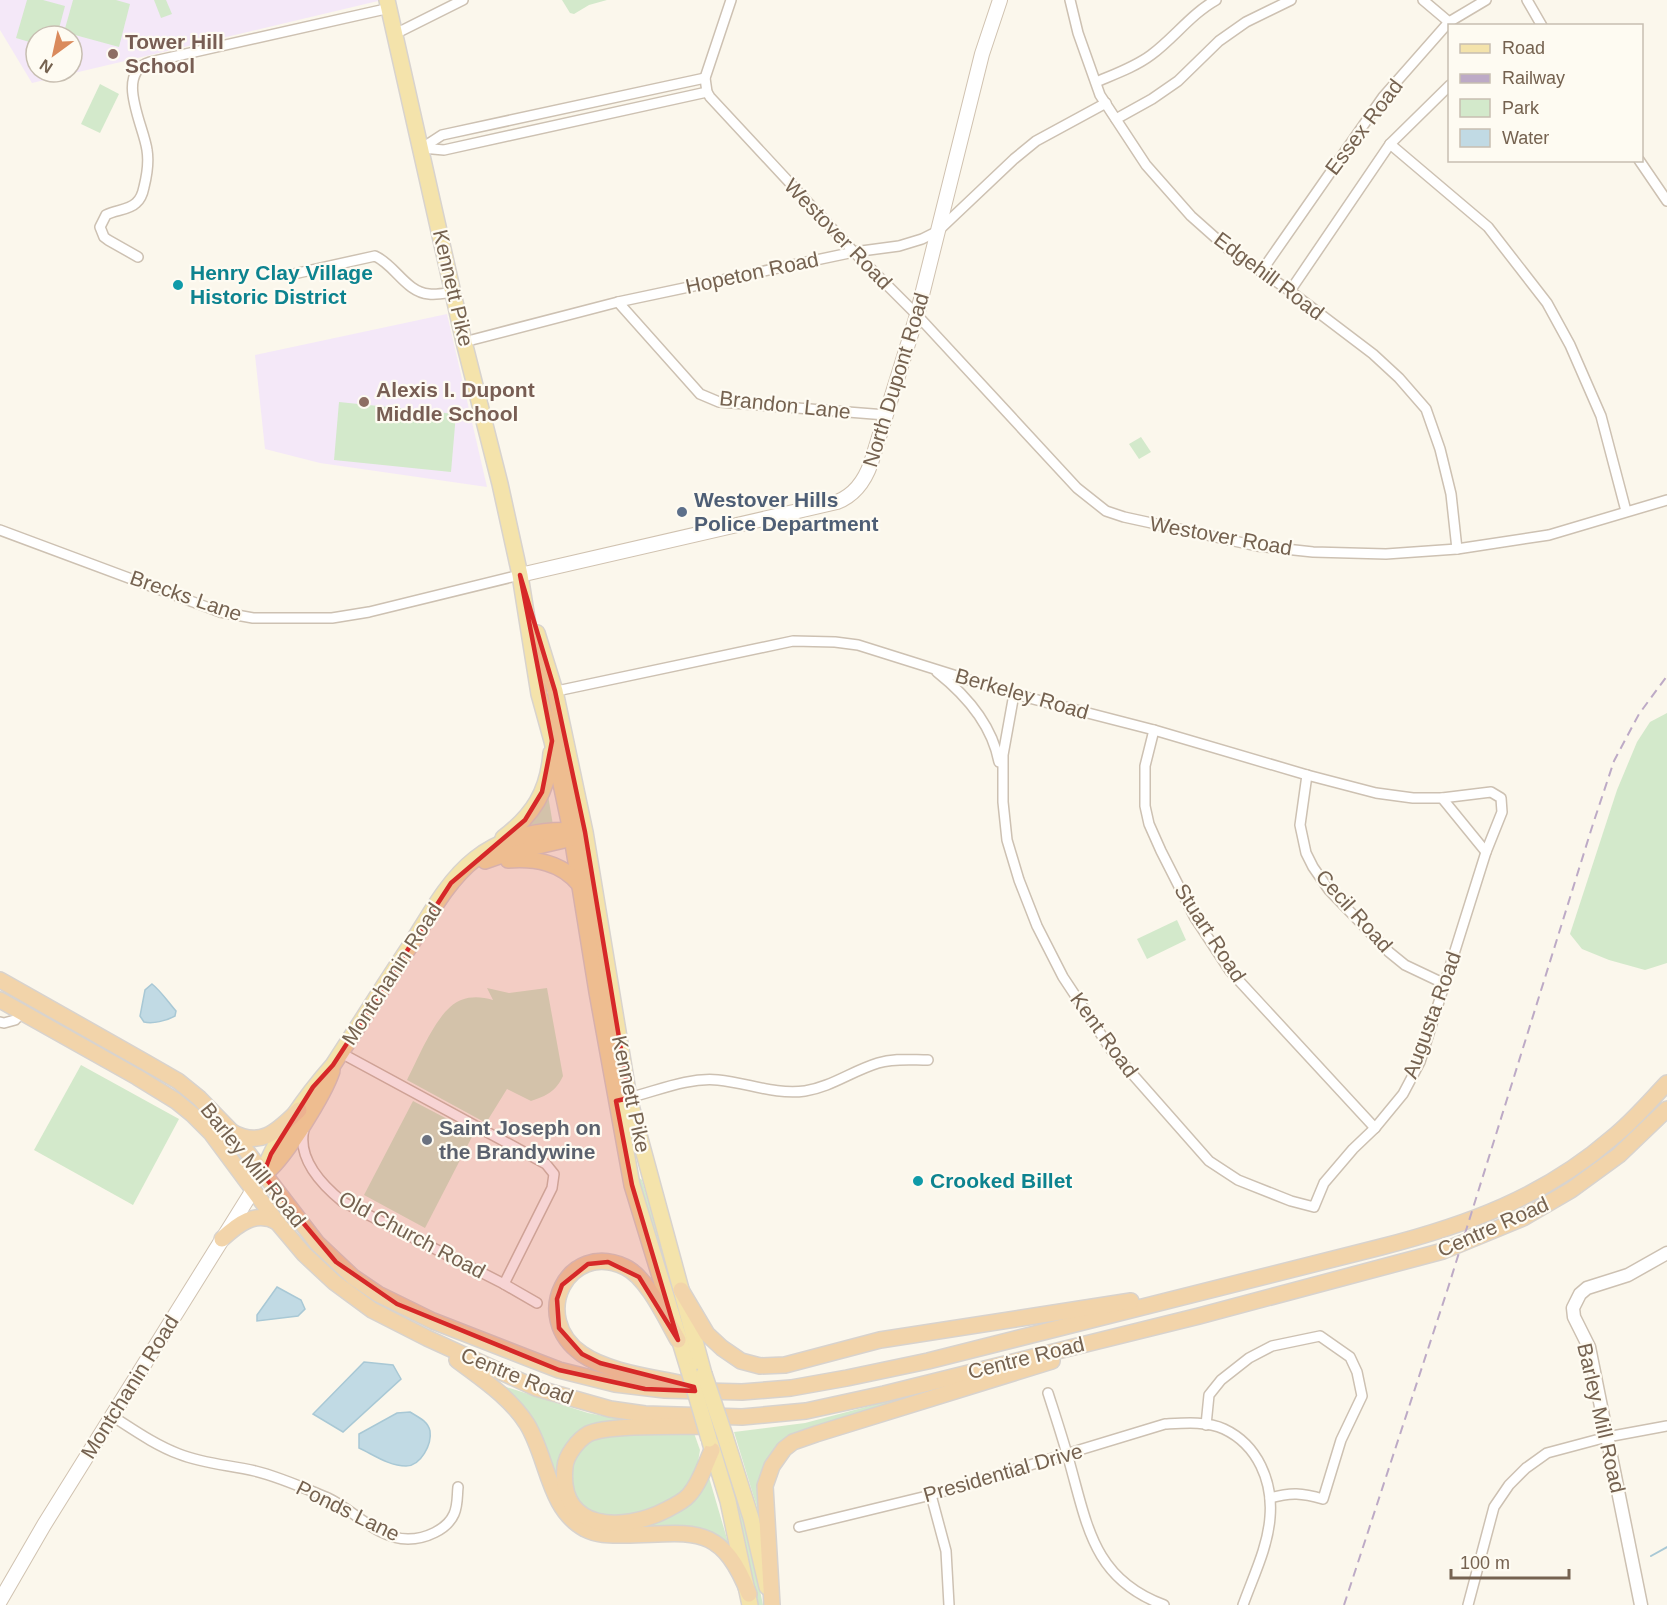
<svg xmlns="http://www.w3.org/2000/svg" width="1667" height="1605" font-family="Helvetica,sans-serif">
<rect width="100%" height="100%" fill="#fbf7ec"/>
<g fill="#f4e8f8" fill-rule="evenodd">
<path d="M0 0H378V1L32 83 0 30ZM36 36H72V72H36Z"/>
<path d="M447 314 487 487 320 463 265 449 255 355Z"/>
</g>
<g fill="#d3e9cb">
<path d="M27 0H43L65 6 57 36H36V44L16 38Z"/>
<path d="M73 0H116L130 4 119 47 64 32Z"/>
<path d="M154 0H166L172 14 161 18Z"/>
<path d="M562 0H607L589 5 574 14 570 13Z"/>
<path d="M100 84 119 94 100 133 81 124Z"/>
<path d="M339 402 456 414 451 472 334 460Z"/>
<path d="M1141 437 1151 452 1139 459 1129 444Z"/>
<path d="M1667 713V963L1645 970 1609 960 1582 949 1570 934 1617 790 1637 742 1650 722Z"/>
<path d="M548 795 553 825 526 828Z"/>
<path d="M1177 920 1186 940 1147 959 1137 939Z"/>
<path d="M487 988 509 993 547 988 563 1076C556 1091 547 1096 531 1101L507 1089 486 1123 407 1080C418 1059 438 1008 461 1000 472 996 482 997 493 1000Z"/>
<path d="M81 1065 179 1119 133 1205 34 1150Z"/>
<path d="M413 1101 474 1133 425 1228 364 1195Z"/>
<path d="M638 1177 642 1180 696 1363 697 1372 636 1180Z"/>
<path d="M972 1379 780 1447 759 1514 734 1432 805 1423Z"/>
<path d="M503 1386 588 1413 640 1423 592 1428 557 1486Z"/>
<path d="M621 1432 694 1433 700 1450 697 1468 684 1494 666 1506 627 1518 595 1516 575 1500 569 1477 575 1454 585 1442Z"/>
<path d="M717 1438 722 1445 752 1551 763 1605H758L747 1554 716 1445Z"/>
<path d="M708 1474 730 1549 627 1527 646 1523Z"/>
</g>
<g fill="#c1dae4" stroke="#a8c8d5" stroke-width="1.5">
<path d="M152 984C161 991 168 1002 176 1011L175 1016C166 1021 153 1024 144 1022L140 1016 145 990Z"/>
<path d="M277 1287 301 1300 305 1309 298 1316 257 1321V1315Z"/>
<path d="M364 1362 393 1365 401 1379 343 1432 313 1414Z"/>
<path d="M410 1412C418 1417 428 1421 430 1431 432 1444 421 1466 406 1466 389 1466 374 1455 359 1448V1434L397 1413Z"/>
</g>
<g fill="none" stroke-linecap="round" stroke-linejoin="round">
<path stroke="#a8c8d5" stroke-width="2" d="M1651 1556 1667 1547"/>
<g stroke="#cdc1b2" stroke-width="12">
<g id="minor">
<path d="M731 0 705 78 707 92 710 97 854 252 917 315 1077 488 1106 511 1124 517 1257 546 1313 552 1386 554 1457 549 1549 535 1667 500"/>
<path d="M1070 0 1078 33 1100 95 1146 165 1191 216 1227 248 1290 291 1373 354 1399 378 1426 409 1440 449 1451 494 1457 549"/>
<path d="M1423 0 1449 22"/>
<path d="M1527 0 1542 26"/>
<path d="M395 34 463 0"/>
<path d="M1096 82C1115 74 1135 67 1151 55 1174 38 1191 14 1216 0"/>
<path d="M1116 119 1152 99 1178 81 1219 41 1246 22 1291 0"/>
<path d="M1390 144 1488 227 1547 303 1570 345 1601 416 1626 511"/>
<path d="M422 148 442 135 705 78"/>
<path d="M422 148 444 150 707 92"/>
<path d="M1639 160 1667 201"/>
<path d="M138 257 108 240 104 237 100 227 106 215C115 210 129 210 136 203 141 199 143 192 144 187 147 175 149 162 147 150 144 126 114 73 150 62L390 8"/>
<path d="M1261 272 1383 97 1449 22 1486 0"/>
<path d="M289 275 375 256C395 265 406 292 429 294 437 295 446 293 453 292"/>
<path d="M1290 291 1390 144 1450 85"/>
<path d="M618 302 700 394 719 402 886 415"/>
<path d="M464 342 618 302 854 252 899 246 922 239 938 231 1014 159 1036 141 1106 103"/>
<path d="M0 530 220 612 253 618H332L369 612 520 575"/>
<path d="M937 672C966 695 992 725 999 762"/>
<path d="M552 692 793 641 835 642 858 645 1014 694 1154 730 1307 775 1376 793 1413 798H1442L1491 792 1501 798 1502 812 1486 852 1420 1062 1403 1094 1375 1128 1353 1149 1324 1183 1314 1207 1291 1201 1238 1180 1209 1161 1112 1051 1063 977 1037 926 1019 880 1007 840 1003 802V755L1014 694"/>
<path d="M1154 730 1145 766V806L1149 824 1161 851 1195 918 1230 971 1375 1128"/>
<path d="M1307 775 1300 825 1306 853 1313 867 1329 890 1389 952 1405 965 1445 984"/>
<path d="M1442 798 1486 852"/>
<path d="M0 1022 4 1023 15 1020 22 1012"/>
<path d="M624 1099C655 1092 686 1077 718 1080 748 1083 775 1095 805 1091 831 1087 852 1071 878 1063 894 1058 911 1060 928 1060"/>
<path d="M304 1129C297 1158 322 1185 343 1202L504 1284 552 1188 554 1174 546 1164 341 1053"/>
<path d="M504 1284 537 1303"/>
<path d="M1048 1393C1056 1418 1064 1442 1071 1468 1088 1530 1096 1580 1164 1605"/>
<path d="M112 1416C134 1430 155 1445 179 1454 204 1464 230 1465 255 1471 280 1477 304 1488 328 1498 354 1510 377 1539 408 1539 425 1539 447 1530 454 1514 458 1505 457 1496 458 1487"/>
<path d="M1206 1425 1209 1395 1221 1380 1249 1358 1272 1346 1320 1336 1350 1357 1357 1372 1362 1396 1341 1440 1323 1499C1302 1493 1291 1492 1270 1498"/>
<path d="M931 1495 946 1551 949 1605"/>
<path d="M799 1527 931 1495 1165 1424C1184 1423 1207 1421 1224 1429 1258 1445 1273 1482 1270 1517 1268 1547 1253 1577 1243 1605"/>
<path d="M1468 1605 1494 1507 1509 1485 1526 1468 1547 1453 1607 1437 1667 1426"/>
</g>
</g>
<g stroke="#cdc1b2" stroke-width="15">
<path id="tertiary" d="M1641 1605 1589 1347 1574 1317 1573 1308 1580 1294 1587 1288 1628 1275 1667 1253"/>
</g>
<g stroke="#d0c2b0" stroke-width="16">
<g id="secondary">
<path d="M520 575 837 502C855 495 865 480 871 463L917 315 982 54 1000 0"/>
<path d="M0 1601 44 1525 253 1190"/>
</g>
</g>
<g stroke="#d8d3ce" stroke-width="18">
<g id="primary">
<path d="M387 0 464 342 500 484 520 575 539 694 552 741 571 831 597 992 632 1185 689 1371"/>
<path d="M537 633 555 691 585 832 629 1098 704 1374"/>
<path d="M503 838C533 815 548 792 551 753"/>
<path d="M508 860C535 858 561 862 579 884"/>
<path d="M485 861 508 853 577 837"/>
<path d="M268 1171C287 1154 324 1095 332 1071"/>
<path d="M263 1175C272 1141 310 1091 333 1065 359 1025 384 985 410 946 429 916 447 881 475 859 504 836 543 828 579 831"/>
<path d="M725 1436 751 1518 767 1587"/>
<path d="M710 1442 728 1501 750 1605"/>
</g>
</g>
<g stroke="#d8d3ce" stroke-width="18">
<g id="trunk">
<path d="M0 980 145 1062 178 1081 199 1098 232 1132 317 1243 353 1277 378 1294 433 1321 533 1360 559 1370 615 1384 665 1390 742 1392 791 1388 847 1378 928 1361 1381 1247C1467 1225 1544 1197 1612 1138 1632 1122 1649 1102 1667 1083"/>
<path d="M0 1000 137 1077 176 1101 192 1114 211 1133 277 1222 304 1254 334 1282 372 1310 427 1338 536 1388 610 1409 645 1414 742 1417 806 1411 884 1394 1199 1316 1443 1251 1523 1218 1571 1190 1619 1155 1667 1109"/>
<path d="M232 1132C262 1149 279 1129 299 1110"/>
<path d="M222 1239C238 1224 256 1210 277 1222"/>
<path d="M681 1290 707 1334 722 1348 741 1361 760 1366 785 1365 880 1340 1131 1301"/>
<path d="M678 1340C666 1319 647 1277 625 1267 568 1240 529 1317 582 1354 608 1372 652 1377 683 1384"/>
<path d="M457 1360C482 1379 510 1397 527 1424 548 1458 548 1509 585 1529 599 1536 611 1535 625 1535 693 1534 720 1521 749 1594"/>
<path d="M707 1426C681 1427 609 1424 588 1434 578 1440 566 1455 565 1467 558 1532 624 1532 666 1510 674 1506 684 1501 689 1495 700 1483 705 1465 712 1450"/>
<path d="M772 1605 765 1486 772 1466 784 1449 793 1442 816 1434 1052 1361"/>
</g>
</g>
<use href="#minor" stroke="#fff" stroke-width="9"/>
<use href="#tertiary" stroke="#fff" stroke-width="12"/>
<use href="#secondary" stroke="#fff" stroke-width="14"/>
<use href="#primary" stroke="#f4e3ab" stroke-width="15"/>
<use href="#trunk" stroke="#f2d4aa" stroke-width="15"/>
<path stroke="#bdaac6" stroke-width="2" stroke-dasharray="9 6" stroke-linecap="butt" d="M1344 1605 1448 1288 1593 824 1614 761 1639 714 1667 676"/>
<g stroke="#d8d3ce" stroke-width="18" stroke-linecap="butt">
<g id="primary-bridge">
<path d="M689 1371 709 1439"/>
<path d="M704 1374 725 1436"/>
</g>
</g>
<use href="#primary-bridge" stroke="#f4e3ab" stroke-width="15"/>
</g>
<path fill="#d62828" fill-opacity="0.2" stroke="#d62828" stroke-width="4.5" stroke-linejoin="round" d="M520 575 555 691 585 832 629 1098 616 1101 632 1185 678 1340 639 1277 608 1262 588 1264 562 1285 557 1299 559 1328 582 1354 600 1363 694 1387 695 1391 645 1389 559 1370 397 1304 336 1262 263 1175 271 1154 313 1087 333 1065 451 883 525 820 542 792 552 741Z"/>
<g fill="#8d6e63" stroke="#fefbf2" stroke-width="2">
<circle cx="113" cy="54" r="6"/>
<circle cx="364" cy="402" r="6"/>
</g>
<g fill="#0f9aa8" stroke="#fefbf2" stroke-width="2">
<circle cx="178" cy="285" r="6"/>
<circle cx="918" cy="1181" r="6"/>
</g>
<circle fill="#5c6f8a" stroke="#fefbf2" stroke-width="2" cx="682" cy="512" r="6"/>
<circle fill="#6b7280" stroke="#fefbf2" stroke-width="2" cx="427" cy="1140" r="6"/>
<g text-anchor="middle" stroke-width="4.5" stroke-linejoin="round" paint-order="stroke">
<g font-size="21" font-weight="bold" fill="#785e54" stroke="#fefbf2" text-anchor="start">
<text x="125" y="49">Tower Hill<tspan x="125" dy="24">School</tspan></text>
<text x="376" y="397">Alexis I. Dupont<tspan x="376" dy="24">Middle School</tspan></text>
</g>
<g font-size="21" fill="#756250" stroke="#fefbf2">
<text transform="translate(1364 127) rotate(-53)" y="7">Essex Road</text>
<text transform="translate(838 234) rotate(46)" y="7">Westover Road</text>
<text transform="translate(752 273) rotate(-12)" y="7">Hopeton Road</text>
<text transform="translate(1269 276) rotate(37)" y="7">Edgehill Road</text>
<text transform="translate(453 288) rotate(77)" y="7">Kennett Pike</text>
<text transform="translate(896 380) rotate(-73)" y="7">North Dupont Road</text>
<text transform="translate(785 405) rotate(6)" y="7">Brandon Lane</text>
<text transform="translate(1221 536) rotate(10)" y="7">Westover Road</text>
<text transform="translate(186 596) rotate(19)" y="7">Brecks Lane</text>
<text transform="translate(1022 694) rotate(16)" y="7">Berkeley Road</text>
<text transform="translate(1354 911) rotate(48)" y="7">Cecil Road</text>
<text transform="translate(1210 933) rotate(57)" y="7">Stuart Road</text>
<text transform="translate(392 974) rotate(-57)" y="7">Montchanin Road</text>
<text transform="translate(1432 1015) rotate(-70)" y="7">Augusta Road</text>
<text transform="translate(1104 1035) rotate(54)" y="7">Kent Road</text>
<text transform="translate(631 1094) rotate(78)" y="7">Kennett Pike</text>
<text transform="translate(253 1165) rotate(51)" y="7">Barley Mill Road</text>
<text transform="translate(1493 1227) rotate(-24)" y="7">Centre Road</text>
<text transform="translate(412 1235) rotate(28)" y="7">Old Church Road</text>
<text transform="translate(1026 1358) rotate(-14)" y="7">Centre Road</text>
<text transform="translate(517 1376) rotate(22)" y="7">Centre Road</text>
<text transform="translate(130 1387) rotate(-58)" y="7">Montchanin Road</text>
<text transform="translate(1601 1418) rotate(77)" y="7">Barley Mill Road</text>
<text transform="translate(1003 1473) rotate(-16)" y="7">Presidential Drive</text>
<text transform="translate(348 1511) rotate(26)" y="7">Ponds Lane</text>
</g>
<g font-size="21" font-weight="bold" fill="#0d838f" stroke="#fefbf2" text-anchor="start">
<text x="190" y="280">Henry Clay Village<tspan x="190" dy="24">Historic District</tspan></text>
<text x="930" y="1188">Crooked Billet</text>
</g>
<g font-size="21" font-weight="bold" fill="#4e5e75" stroke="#fefbf2" text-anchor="start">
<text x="694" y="507">Westover Hills<tspan x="694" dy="24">Police Department</tspan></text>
</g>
<g font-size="21" font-weight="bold" fill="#5b616d" stroke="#fefbf2" text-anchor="start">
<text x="439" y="1135">Saint Joseph on<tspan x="439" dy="24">the Brandywine</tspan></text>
</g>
</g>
<rect x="1448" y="24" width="195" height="138" fill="#fefbf2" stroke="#c7beb1" stroke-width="1.5"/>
<rect x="1460" y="44" width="30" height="9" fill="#f4e3ab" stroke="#c7beb1" stroke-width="1.5"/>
<text x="1502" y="54" font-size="18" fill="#756250">Road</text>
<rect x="1460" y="74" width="30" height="9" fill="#bdaac6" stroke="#c7beb1" stroke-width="1.5"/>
<text x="1502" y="84" font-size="18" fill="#756250">Railway</text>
<rect x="1460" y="99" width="30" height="18" fill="#d3e9cb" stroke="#c7beb1" stroke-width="1.5"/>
<text x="1502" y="114" font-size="18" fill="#756250">Park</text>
<rect x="1460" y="129" width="30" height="18" fill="#c1dae4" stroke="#c7beb1" stroke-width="1.5"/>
<text x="1502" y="144" font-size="18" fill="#756250">Water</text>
<g transform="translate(54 54) rotate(213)"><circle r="28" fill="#fefbf2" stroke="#c7beb1" stroke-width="1.5"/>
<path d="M0-4.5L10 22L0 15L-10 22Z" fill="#da8a5c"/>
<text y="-9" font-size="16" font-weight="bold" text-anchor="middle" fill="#756250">N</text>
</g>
<path d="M1451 1569v9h118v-9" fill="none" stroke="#756250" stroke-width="3"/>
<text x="1460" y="1569" font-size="18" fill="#756250" stroke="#fefbf2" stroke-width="4.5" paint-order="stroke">100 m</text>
</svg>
